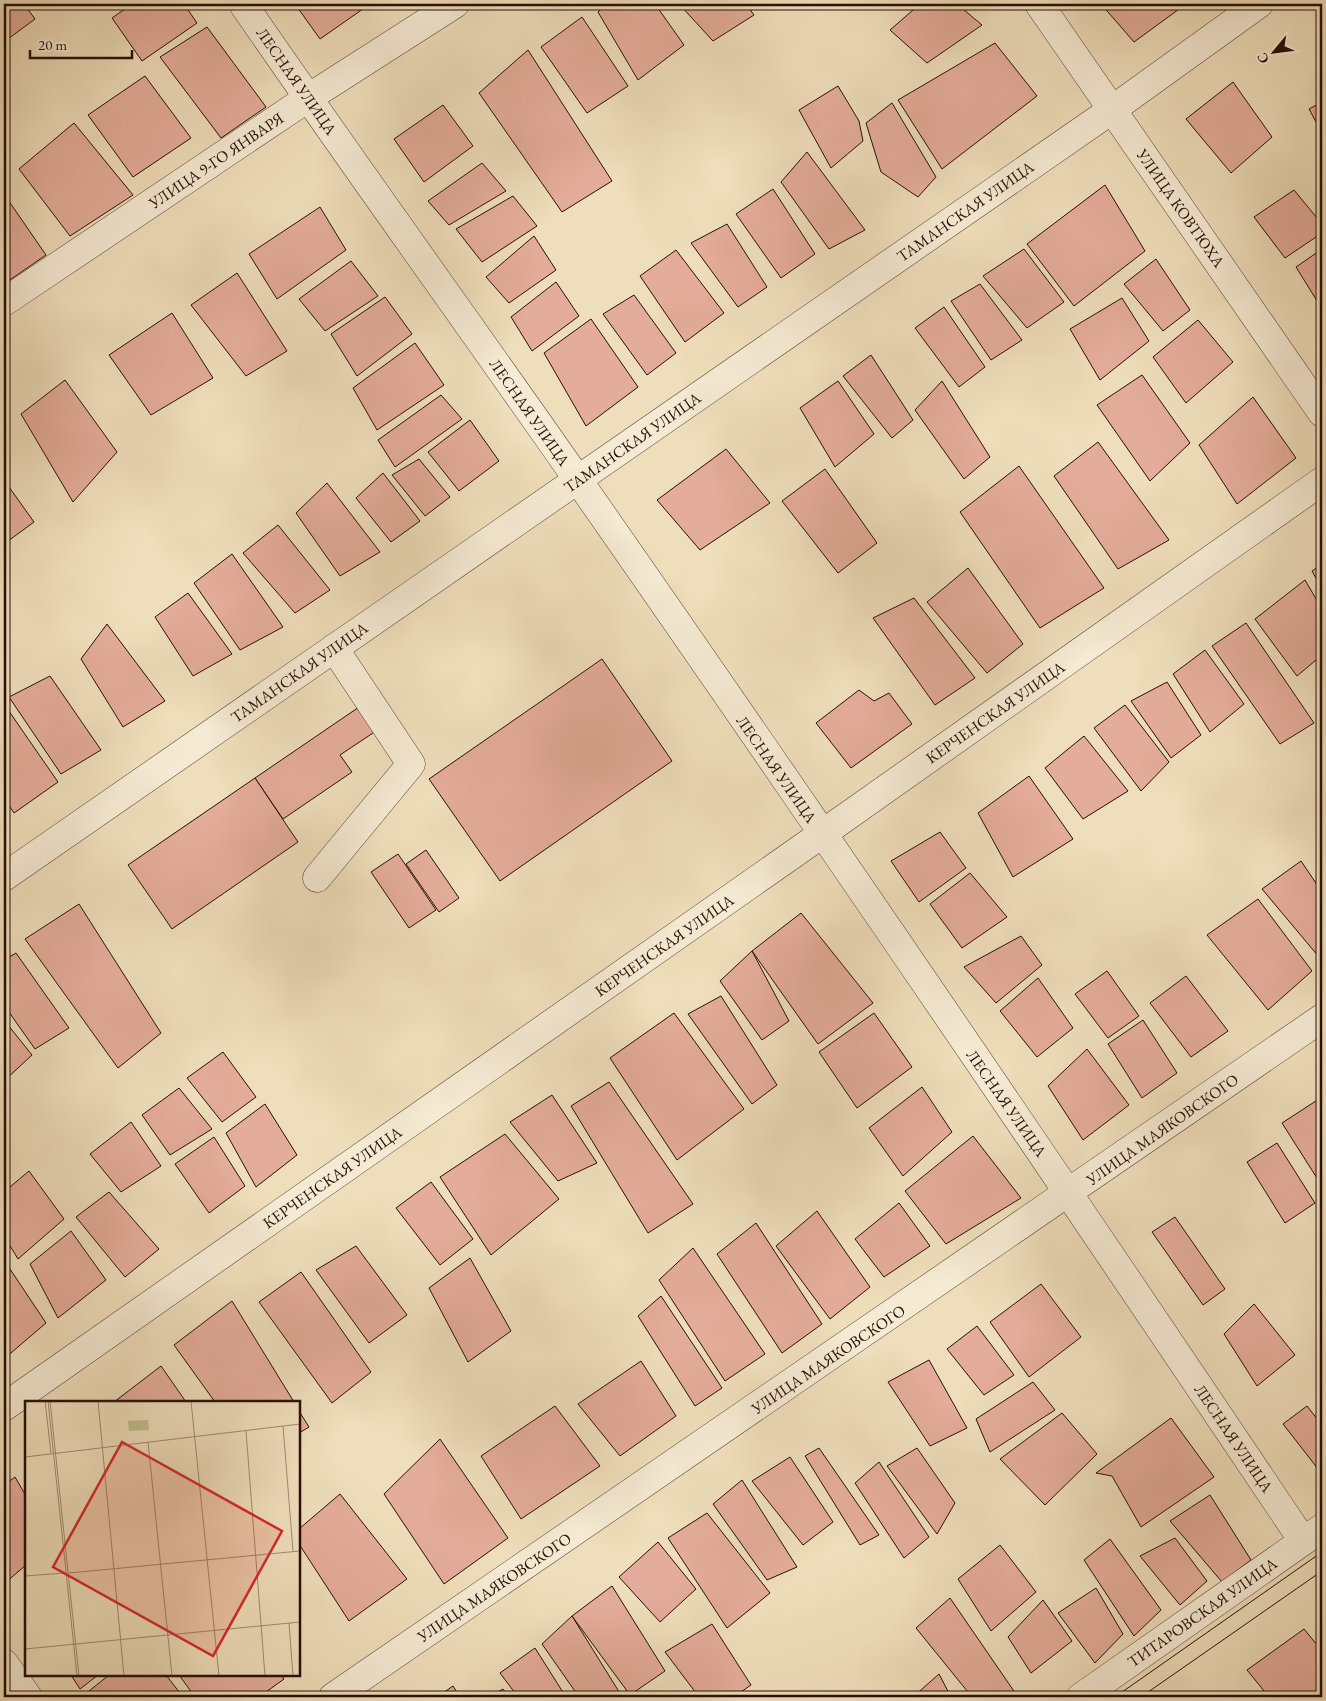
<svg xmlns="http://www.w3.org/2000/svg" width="1326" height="1701" font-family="'EB Garamond',serif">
<rect width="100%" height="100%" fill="#efdebb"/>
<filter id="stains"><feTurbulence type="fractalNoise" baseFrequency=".004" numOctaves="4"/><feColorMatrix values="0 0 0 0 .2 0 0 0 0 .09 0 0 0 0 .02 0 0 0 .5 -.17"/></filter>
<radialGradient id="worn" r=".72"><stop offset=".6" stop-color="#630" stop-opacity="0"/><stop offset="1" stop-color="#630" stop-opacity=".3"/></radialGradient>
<g fill="#e4ac9a" stroke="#270f04">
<path d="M4 4H24L35 19 4 42Z"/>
<path d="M132 4H184L197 23 142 61 112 18Z"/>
<path d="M295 4H370L320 39Z"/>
<path d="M606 4H655L684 45 638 80 598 12Z"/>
<path d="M679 4H746L754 15 713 41Z"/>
<path d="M920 4H957L982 25 927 63 890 30Z"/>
<path d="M1101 4H1186L1134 42Z"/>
<path d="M582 17 628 86 587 113 541 47Z"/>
<path d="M207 27 266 107 221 138 160 57Z"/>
<path d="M995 43 1037 96 942 169 898 100Z"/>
<path d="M528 50 612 181 562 212 479 93Z"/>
<path d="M145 76 191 138 133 177 88 115Z"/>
<path d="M1233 82 1272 137 1231 173 1186 119Z"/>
<path d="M838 86 859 121 863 141 831 168 799 110Z"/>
<path d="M1322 102V133L1309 109Z"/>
<path d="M892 103 936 177 918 197 881 172 866 123Z"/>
<path d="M443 105 473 146 424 182 394 139Z"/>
<path d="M74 123 133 195 70 236 19 169Z"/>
<path d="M807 152 865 230 829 249 781 182Z"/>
<path d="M482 163 506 191 449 225 428 201Z"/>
<path d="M1105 185 1145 251 1074 306 1027 244Z"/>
<path d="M773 189 815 254 781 278 736 214Z"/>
<path d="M1294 190 1322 224V233L1285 258 1254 217Z"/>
<path d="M4 194 46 255 4 284Z"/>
<path d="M513 196 537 226 482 262 456 229Z"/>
<path d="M320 207 346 250 277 299 249 254Z"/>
<path d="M727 224 767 287 738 307 691 243Z"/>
<path d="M534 236 556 270 509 303 486 277Z"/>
<path d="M1024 249 1064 302 1027 328 983 276Z"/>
<path d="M1322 249V309L1296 267Z"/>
<path d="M676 250 724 313 685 342 640 276Z"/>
<path d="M1156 259 1190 310 1163 331 1124 284Z"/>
<path d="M351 261 378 296 325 331 299 299Z"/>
<path d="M237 273 287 351 246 376 191 305Z"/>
<path d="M556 282 579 316 532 351 511 317Z"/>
<path d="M980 284 1022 340 991 360 951 301Z"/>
<path d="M634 295 676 353 647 375 603 314Z"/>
<path d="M385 297 412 334 357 376 331 334Z"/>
<path d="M1122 298 1149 341 1100 380 1070 329Z"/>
<path d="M944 307 985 367 959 387 915 328Z"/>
<path d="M172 313 213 378 151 415 109 355Z"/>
<path d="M591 319 638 387 586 426 544 353Z"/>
<path d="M1198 320 1233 362 1186 403 1153 357Z"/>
<path d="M415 343 444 385 377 430 353 388Z"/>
<path d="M871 355 913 420 892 438 843 376Z"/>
<path d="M1142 375 1190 443 1150 481 1097 405Z"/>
<path d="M65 380 117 452 73 502 21 414Z"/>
<path d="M838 381 874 434 835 467 800 408Z"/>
<path d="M942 381 990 457 964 479 915 410Z"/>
<path d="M441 395 462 419 395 467 378 440Z"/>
<path d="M1253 397 1296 458 1237 504 1199 445Z"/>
<path d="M470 420 499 461 459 491 428 452Z"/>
<path d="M1098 442 1169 540 1118 569 1054 476Z"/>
<path d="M726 449 770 503 700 550 657 500Z"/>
<path d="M419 459 450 497 425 516 392 475Z"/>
<path d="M1019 466 1104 588 1040 628 960 512Z"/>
<path d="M825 469 877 543 838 573 782 501Z"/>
<path d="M383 473 420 521 391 542 356 498Z"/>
<path d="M4 480 34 522 4 544Z"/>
<path d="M327 483 380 552 340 576 296 513Z"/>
<path d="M278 525 330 590 295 613 243 553Z"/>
<path d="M232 554 283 627 240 650 194 583Z"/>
<path d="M1322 564V589L1312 571Z"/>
<path d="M968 568 1023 644 987 673 927 602Z"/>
<path d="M1305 580 1322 609V655L1297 676 1255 619Z"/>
<path d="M188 593 232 654 193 676 155 617Z"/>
<path d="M914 598 975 678 935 705 873 618Z"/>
<path d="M1246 623 1314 723 1280 744 1212 646Z"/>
<path d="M107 624 165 701 123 727 81 659Z"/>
<path d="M1205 650 1244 704 1210 732 1173 674Z"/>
<path d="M602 659 672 761 500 881 429 779Z"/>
<path d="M50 676 101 750 61 774 9 697Z"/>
<path d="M1167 682 1201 735 1171 758 1131 701Z"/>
<path d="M859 690 874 701 889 693 912 724 851 768 816 723Z"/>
<path d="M4 704 58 782 14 813 4 798Z"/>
<path d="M362 705 379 729 340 755 352 772 283 819 255 778Z"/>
<path d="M1125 705 1169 762 1141 791 1094 728Z"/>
<path d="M1084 736 1128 791 1083 819 1045 768Z"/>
<path d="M1029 776 1073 839 1013 877 978 813Z"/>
<path d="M255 778 298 842 172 929 128 865Z"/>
<path d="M940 832 966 868 919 902 891 861Z"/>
<path d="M426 850 459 898 439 912 406 864Z"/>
<path d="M398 854 436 910 409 928 371 872Z"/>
<path d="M1301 861 1322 892V954L1319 957 1262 889Z"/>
<path d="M970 873 1007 917 962 948 930 904Z"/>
<path d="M1258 899 1312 971 1268 1010 1207 935Z"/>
<path d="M79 904 161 1033 118 1068 25 939Z"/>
<path d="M801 913 873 1003 818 1044 752 951Z"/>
<path d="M1021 936 1042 965 996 1003 964 967Z"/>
<path d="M752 951 789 1021 762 1040 720 981Z"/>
<path d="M16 953 69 1028 35 1049 4 1005V960Z"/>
<path d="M1107 971 1139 1016 1108 1038 1075 994Z"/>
<path d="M1186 976 1228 1031 1191 1057 1150 1003Z"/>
<path d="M1038 978 1073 1028 1037 1057 1000 1011Z"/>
<path d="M721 996 777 1085 752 1104 688 1014Z"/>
<path d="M674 1013 744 1109 677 1160 610 1058Z"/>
<path d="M874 1013 912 1067 857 1108 819 1052Z"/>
<path d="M4 1020 32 1055 4 1081Z"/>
<path d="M1143 1020 1177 1073 1142 1098 1108 1044Z"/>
<path d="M1087 1049 1129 1105 1083 1140 1048 1086Z"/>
<path d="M223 1052 256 1097 222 1122 187 1078Z"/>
<path d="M609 1082 693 1204 648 1233 571 1106Z"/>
<path d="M922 1087 952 1132 903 1176 869 1128Z"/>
<path d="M179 1088 212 1129 170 1155 142 1115Z"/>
<path d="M552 1095 597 1163 558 1181 510 1122Z"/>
<path d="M1322 1097V1186L1282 1123Z"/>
<path d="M265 1104 297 1155 256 1187 226 1133Z"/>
<path d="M131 1122 161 1166 121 1192 90 1154Z"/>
<path d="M505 1134 559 1199 491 1255 440 1177Z"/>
<path d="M973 1136 1021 1198 946 1244 905 1191Z"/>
<path d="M214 1137 245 1186 209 1213 175 1164Z"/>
<path d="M1277 1143 1315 1203 1285 1223 1247 1162Z"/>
<path d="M29 1171 64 1219 18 1259 4 1236V1192Z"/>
<path d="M431 1182 473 1239 440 1265 396 1208Z"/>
<path d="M109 1192 159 1249 125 1277 76 1217Z"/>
<path d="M899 1203 930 1246 884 1277 855 1239Z"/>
<path d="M817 1211 870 1287 830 1319 776 1246Z"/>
<path d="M1175 1217 1225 1289 1203 1305 1152 1232Z"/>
<path d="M756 1223 822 1324 782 1353 717 1254Z"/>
<path d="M71 1231 106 1280 58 1318 30 1264Z"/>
<path d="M356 1246 407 1315 369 1343 316 1270Z"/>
<path d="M693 1248 765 1354 725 1381 659 1280Z"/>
<path d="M470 1258 511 1331 468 1362 429 1288Z"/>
<path d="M4 1260 46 1323 5 1358 4 1355Z"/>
<path d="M301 1272 371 1372 332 1403 259 1302Z"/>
<path d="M1041 1284 1081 1337 1029 1377 990 1322Z"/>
<path d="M661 1296 722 1388 695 1406 638 1316Z"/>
<path d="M232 1301 294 1402H215L174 1345Z"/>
<path d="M1254 1304 1295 1355 1257 1386 1224 1334Z"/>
<path d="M977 1326 1014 1375 984 1395 947 1349Z"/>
<path d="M929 1360 967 1428 930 1446 888 1382Z"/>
<path d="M641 1361 676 1416 620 1456 578 1404Z"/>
<path d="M161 1366 186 1402H114Z"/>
<path d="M1033 1382 1055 1410 990 1452 976 1419Z"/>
<path d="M555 1406 600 1466 521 1519 481 1456Z"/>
<path d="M1307 1406 1322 1425V1474L1283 1424Z"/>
<path d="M299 1411 309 1427 299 1433Z"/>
<path d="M1062 1413 1097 1454 1045 1505 1000 1459Z"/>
<path d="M1171 1418 1214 1477 1141 1527 1112 1476 1096 1473Z"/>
<path d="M440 1439 508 1538 444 1584 384 1494Z"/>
<path d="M819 1448 879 1535 860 1545 805 1456Z"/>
<path d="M917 1448 955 1503 937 1534 887 1466Z"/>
<path d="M790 1457 833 1522 803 1545 752 1481Z"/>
<path d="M879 1462 929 1537 904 1558 855 1483Z"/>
<path d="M15 1477 26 1496V1565L5 1583 4 1485Z"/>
<path d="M742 1480 797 1567 767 1580 713 1504Z"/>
<path d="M340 1494 407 1579 349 1621 299 1544V1529Z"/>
<path d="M1210 1495 1251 1560 1222 1582 1170 1521Z"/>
<path d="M707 1513 770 1593 727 1628 668 1538Z"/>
<path d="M1175 1538 1207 1581 1180 1605 1140 1556Z"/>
<path d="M1110 1539 1161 1610 1134 1636 1084 1560Z"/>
<path d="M658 1542 696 1589 660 1622 619 1577Z"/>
<path d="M1000 1545 1036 1592 991 1631 958 1579Z"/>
<path d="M612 1586 665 1671 630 1695 572 1616Z"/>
<path d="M1096 1588 1123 1634 1095 1663 1058 1613Z"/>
<path d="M950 1598 1018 1697H972L916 1628Z"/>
<path d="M1043 1600 1072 1641 1031 1673 1008 1637Z"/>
<path d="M572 1616 621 1695 579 1697 542 1644Z"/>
<path d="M712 1624 751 1685 734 1697H699L665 1652Z"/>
<path d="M1304 1629 1322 1651V1692L1317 1697H1269L1247 1670Z"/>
<path d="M535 1648 566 1697H518L500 1673Z"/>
<path d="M939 1674 951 1697H913Z"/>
<path d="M71 1675H98L80 1689Z"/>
<path d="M109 1675H166L183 1697H93L89 1691Z"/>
<path d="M179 1675H281L284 1679 259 1697H195Z"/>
<path d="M453 1686 460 1697H437Z"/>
<path d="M503 1689 509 1697H488Z"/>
</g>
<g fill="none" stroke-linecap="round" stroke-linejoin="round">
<g stroke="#594332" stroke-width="29">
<g id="minor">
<path d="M243 4C353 164 467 321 578 480 823 831 1064 1185 1303 1541"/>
<path d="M1039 4 1322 413"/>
<path d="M4 302 308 98 455 4"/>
<path d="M4 877 1113 109 1259 4"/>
<path d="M317 878 411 764 334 648"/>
<path d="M4 1407 822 834 1322 481"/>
<path d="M4 1663 28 1697"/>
<path d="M333 1697 1322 1018"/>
<path d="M1081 1697 1322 1528"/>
</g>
</g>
<use href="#minor" stroke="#f5ead3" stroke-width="28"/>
<g stroke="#270f04" stroke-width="1">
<path d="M1115 1697 1322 1552"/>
<path d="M1141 1697 1322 1571"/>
</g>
</g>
<g text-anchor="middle" stroke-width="4" stroke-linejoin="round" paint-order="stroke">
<g font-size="16" fill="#270f04" stroke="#f5ead3">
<text transform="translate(297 81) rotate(55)" y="6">ЛЕСНАЯ УЛИЦА</text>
<text transform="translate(216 160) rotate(-34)" y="6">УЛИЦА 9-ГО ЯНВАРЯ</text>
<text transform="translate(1181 208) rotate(55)" y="6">УЛИЦА КОВТЮХА</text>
<text transform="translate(965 211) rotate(-35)" y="6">ТАМАНСКАЯ УЛИЦА</text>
<text transform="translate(530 412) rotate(55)" y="6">ЛЕСНАЯ УЛИЦА</text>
<text transform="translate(632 442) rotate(-35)" y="6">ТАМАНСКАЯ УЛИЦА</text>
<text transform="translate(299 672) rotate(-35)" y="6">ТАМАНСКАЯ УЛИЦА</text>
<text transform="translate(995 712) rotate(-35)" y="6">КЕРЧЕНСКАЯ УЛИЦА</text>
<text transform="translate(777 769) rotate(55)" y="6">ЛЕСНАЯ УЛИЦА</text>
<text transform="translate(664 945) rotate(-35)" y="6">КЕРЧЕНСКАЯ УЛИЦА</text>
<text transform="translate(1007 1103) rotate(55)" y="6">ЛЕСНАЯ УЛИЦА</text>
<text transform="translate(1162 1129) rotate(-35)" y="6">УЛИЦА МАЯКОВСКОГО</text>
<text transform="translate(332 1177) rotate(-35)" y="6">КЕРЧЕНСКАЯ УЛИЦА</text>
<text transform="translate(828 1359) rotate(-34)" y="6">УЛИЦА МАЯКОВСКОГО</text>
<text transform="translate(1234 1438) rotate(56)" y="6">ЛЕСНАЯ УЛИЦА</text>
<text transform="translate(494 1587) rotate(-34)" y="6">УЛИЦА МАЯКОВСКОГО</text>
<text transform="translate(1202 1612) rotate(-35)" y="6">ТИТАРОВСКАЯ УЛИЦА</text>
</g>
</g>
<g transform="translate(25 1401)">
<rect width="275" height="275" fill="#efdebb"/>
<path d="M123 19 124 29 104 30 103 20Z" fill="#bfc08c"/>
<path fill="none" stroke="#9f8b72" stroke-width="1" d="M20 0 26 52M23 0 52 275M25 0 54 275M73 0 99 275M166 0 194 275M258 25 268 150M221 30 240 275M123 41 147 275M0 56 275 23M44 172 275 150M0 175 39 172M264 222 268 275M0 248 275 221"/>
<path fill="#d62828" fill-opacity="0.15" stroke="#d62828" stroke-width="2.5" d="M97 41 257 130 188 255 28 166Z"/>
<rect width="275" height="275" fill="none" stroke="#270f04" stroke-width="2.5"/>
</g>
<rect width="1326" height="1701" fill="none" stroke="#efdebb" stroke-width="20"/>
<rect x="5" y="5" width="1316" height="1691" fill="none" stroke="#270f04" stroke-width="2.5"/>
<rect x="10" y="10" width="1306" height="1681" fill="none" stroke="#270f04"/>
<g transform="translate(1274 52) rotate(241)" stroke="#f5ead3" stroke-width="4" paint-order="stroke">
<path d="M0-4L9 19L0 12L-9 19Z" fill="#270f04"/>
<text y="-8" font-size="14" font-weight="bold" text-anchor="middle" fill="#270f04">С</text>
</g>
<path d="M30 50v8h102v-8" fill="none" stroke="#270f04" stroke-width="2.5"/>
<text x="38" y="50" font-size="15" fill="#270f04" stroke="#f5ead3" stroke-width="4" paint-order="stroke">20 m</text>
<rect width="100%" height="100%" filter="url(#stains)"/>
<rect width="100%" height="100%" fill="url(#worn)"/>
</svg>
